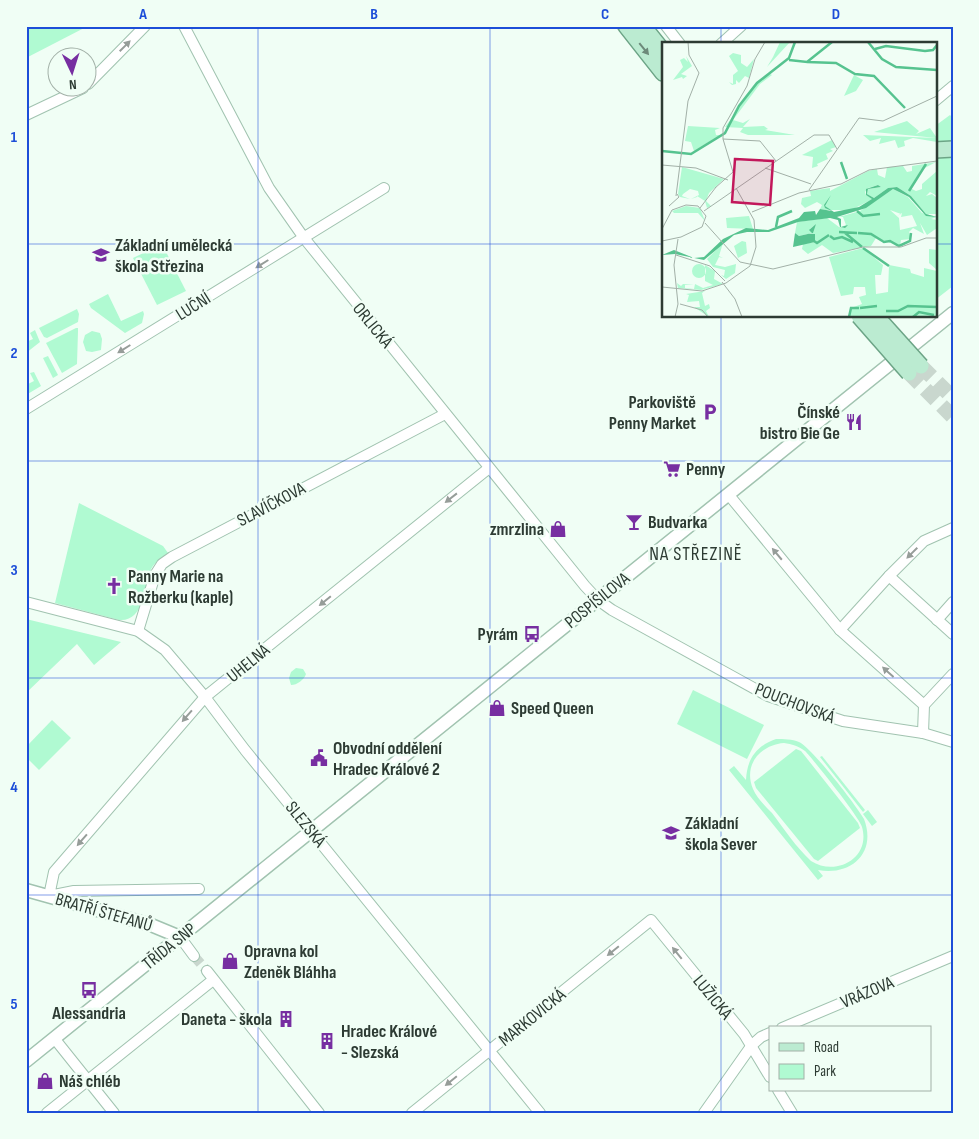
<svg xmlns="http://www.w3.org/2000/svg" width="979" height="1139" font-family="'Sofia Sans Condensed',sans-serif">
<rect width="100%" height="100%" fill="#f0fef5"/>
<g fill="#b0fad2" fill-rule="evenodd">
<path d="M26 26H88L26 58Z"/>
<path d="M950 115 953 118V286L935 300V126Z"/>
<path d="M162 244 186 291 157 305 133 258Z"/>
<path d="M108 294 121 321 143 311 144 314 142 323 125 333 91 308 89 304Z"/>
<path d="M77 309 79 314 78 322 47 338 44 337 39 328Z"/>
<path d="M76 328H78V331L77 364 62 373 46 343Z"/>
<path d="M35 330 40 342 26 353V342L33 339 30 333Z"/>
<path d="M92 331 100 333 102 339 101 350 92 352 86 351 83 342 85 335Z"/>
<path d="M48 356 58 375 53 378 43 358Z"/>
<path d="M34 372 41 386 26 395V385L34 381 30 373Z"/>
<path d="M79 503 163 546 168 553C162 557 155 562 151 569 143 587 145 622 119 620L55 603Z"/>
<path d="M26 619 121 642 94 665 77 644 26 693Z"/>
<path d="M296 668 303 669 306 674C304 680 297 685 291 685L289 678 291 672Z"/>
<path d="M693 690 764 725 747 759 677 724Z"/>
<path d="M52 720 71 738 39 770 26 757V747Z"/>
<path d="M776 739C784 739 792 739 799 742 812 748 856 805 864 819 877 853 851 876 818 870L823 876 818 880 729 770 734 766 746 780C747 759 756 746 776 739ZM784 743C792 744 798 746 805 751 813 759 860 818 862 827 871 858 836 877 811 861 796 847 784 829 772 813 765 806 757 798 753 789 743 765 760 745 784 743Z"/>
<path d="M796 749 801 751 858 823 860 828 818 861 814 859 756 788 754 782Z"/>
<path d="M822 756 865 810 863 812 820 757Z"/>
<path d="M868 810 877 822 872 826 863 814Z"/>
</g>
<g fill="none" stroke-linecap="round" stroke-linejoin="round">
<path stroke="#c9d7ce" stroke-width="10" stroke-dasharray="10 5" stroke-linecap="butt" d="M194 956 207 971"/>
<g stroke="#c9d7ce" stroke-width="15" stroke-dasharray="15 8" stroke-linecap="butt">
<path d="M921 366 953 398"/>
<path d="M909 373 953 417"/>
</g>
<g stroke="#a1c3b0" stroke-width="12">
<g id="minor">
<path d="M184 26 269 188 304 238 585 586 598 600 612 610 768 696 843 721 923 733 953 742"/>
<path d="M666 26 680 44"/>
<path d="M721 44 741 26"/>
<path d="M88 84 145 26"/>
<path d="M935 101 953 86"/>
<path d="M26 115 83 88"/>
<path d="M26 409 384 188"/>
<path d="M728 494 840 630 924 705"/>
<path d="M889 576 953 634"/>
<path d="M26 602 138 631 165 650 205 697 245 750 540 1113"/>
<path d="M937 620 953 602"/>
<path d="M840 630 889 576 924 541 953 528"/>
<path d="M138 631 155 575 162 564 172 557 445 414"/>
<path d="M923 733 924 705 953 674"/>
<path d="M199 889 74 891 49 896 54 872 205 697 489 468"/>
<path d="M180 937 194 956"/>
<path d="M207 971 319 1113"/>
<path d="M782 1028 953 956"/>
<path d="M54 1038 114 1113"/>
<path d="M778 1090 792 1113"/>
<path d="M47 1113 213 980"/>
<path d="M412 1113 651 920 744 1034 770 1077"/>
<path d="M704 1113 752 1045 761 1037 770 1033"/>
</g>
</g>
<g stroke="#a1c3b0" stroke-width="15">
<g id="tertiary">
<path d="M26 890 151 925 180 937"/>
<path d="M26 1061 953 313"/>
</g>
</g>
<g stroke="#6ca486" stroke-width="18">
<g id="primary">
<path d="M626 26 663 73"/>
<path d="M643 26 663 51"/>
<path d="M935 150 953 149"/>
</g>
</g>
<use href="#minor" stroke="#fff" stroke-width="10"/>
<use href="#tertiary" stroke="#fff" stroke-width="12"/>
<use href="#primary" stroke="#bbebd1" stroke-width="15"/>
<g stroke="#6ca486" stroke-width="18" stroke-linecap="butt">
<g id="primary-bridge">
<path d="M859 316 909 373"/>
<path d="M876 316 921 366"/>
</g>
</g>
<use href="#primary-bridge" stroke="#bbebd1" stroke-width="15"/>
</g>
<defs><path id="oneway-solid" d="M-6-.8H1V-3.2L6.5 0L1 3.2V.8H-6Z" transform="scale(1.25)"/></defs>
<g fill="#969d99">
<use href="#oneway-solid" transform="translate(125 46) rotate(-45)"/>
<use href="#oneway-solid" transform="translate(262 264) rotate(148)"/>
<use href="#oneway-solid" transform="translate(124 349) rotate(148)"/>
<use href="#oneway-solid" transform="translate(451 498) rotate(142)"/>
<use href="#oneway-solid" transform="translate(912 553) rotate(135)"/>
<use href="#oneway-solid" transform="translate(777 554) rotate(-130)"/>
<use href="#oneway-solid" transform="translate(325 601) rotate(141)"/>
<use href="#oneway-solid" transform="translate(888 672) rotate(-138)"/>
<use href="#oneway-solid" transform="translate(187 716) rotate(131)"/>
<use href="#oneway-solid" transform="translate(82 840) rotate(131)"/>
<use href="#oneway-solid" transform="translate(613 951) rotate(141)"/>
<use href="#oneway-solid" transform="translate(677 953) rotate(-129)"/>
<use href="#oneway-solid" transform="translate(451 1081) rotate(141)"/>
</g>
<use fill="#6d8a7a" href="#oneway-solid" transform="translate(644 49) rotate(51)"/>
<path fill="none" stroke="#1d4ed8" stroke-width="1" stroke-opacity="0.55" d="M258 26V1113M490 26V1113M721 26V44M26 244H663M935 244H953M721 316V1113M26 461H953M26 678H953M26 895H953"/>
<defs>
<g id="school-bare" transform="scale(1.35)"><path d="M0-5L7-2L0 1L-7-2ZM-4 1L0 2.5L4 1V4Q0 6-4 4Z" fill="#772ea1" stroke="#f0fef5" stroke-width="2.5" paint-order="stroke"/></g>
<g id="parking-bare" transform="scale(1.35)"><path d="M-3.5-5.5H1a3.5 3.5 0 0 1 0 7H-1V5.5H-3.5ZM-1-3.4V-.6H.8a1.4 1.4 0 0 0 0-2.8Z" fill="#772ea1" stroke="#f0fef5" stroke-width="2.5" paint-order="stroke"/></g>
<g id="restaurant-bare" transform="scale(1.35)"><path d="M-5-6h1v4h1v-4h1v4h1v-4h1v5L-1.5 .5V6h-2V.5L-5-1ZM5-6V6H3V1.5H1.5Q1.5-4 5-6Z" fill="#772ea1" stroke="#f0fef5" stroke-width="2.5" paint-order="stroke"/></g>
<g id="supermarket-bare" transform="scale(1.35)"><path d="M-6-5.5h2.5l.6 2H6L4.5 2H-2.5L-4.4-4H-6ZM-1.5 3.2a1.3 1.3 0 1 0 .1 0ZM3 3.2a1.3 1.3 0 1 0 .1 0Z" fill="#772ea1" stroke="#f0fef5" stroke-width="2.5" paint-order="stroke"/></g>
<g id="bar-bare" transform="scale(1.35)"><path d="M-6-5H6L.8 .8V4.5H3.5V6h-7V4.5H-.8V.8Z" fill="#772ea1" stroke="#f0fef5" stroke-width="2.5" paint-order="stroke"/></g>
<g id="shop-bare" transform="scale(1.35)"><path d="M-5-2.5h2.3a2.7 3.5 0 0 1 5.4 0H5L5.5 6h-11ZM-1.5-2.5h3a1.5 2.3 0 0 0-3 0Z" fill="#772ea1" stroke="#f0fef5" stroke-width="2.5" paint-order="stroke"/></g>
<g id="church-bare" transform="scale(1.35)"><path d="M-1.2-6h2.4v3.5h3.3v2.4h-3.3V6h-2.4V-.1h-3.3v-2.4h3.3Z" fill="#772ea1" stroke="#f0fef5" stroke-width="2.5" paint-order="stroke"/></g>
<g id="bus-bare" transform="scale(1.35)"><path d="M-5-6H5V4H4V6H2V4H-2V6H-4V4H-5ZM-3.5-4V0h7V-4ZM-3.5 1.2v1.5H-2V1.2ZM2 1.2v1.5H3.5V1.2Z" fill="#772ea1" stroke="#f0fef5" stroke-width="2.5" paint-order="stroke"/></g>
<g id="civic-bare" transform="scale(1.35)"><path d="M-.6-6.5H3V-4.5H.6V-3L4-1V1h2V6H-6V1h2V-1L-.6-3ZM-1.2 2.5V6h2.4V2.5Z" fill="#772ea1" stroke="#f0fef5" stroke-width="2.5" paint-order="stroke"/></g>
<g id="building-bare" transform="scale(1.35)"><path d="M-4-6H4V6H1V3H-1V6H-4ZM-2.5-4.3h1.7v1.8h-1.7ZM.8-4.3h1.7v1.8H.8ZM-2.5-1h1.7V.8h-1.7ZM.8-1h1.7V.8H.8Z" fill="#772ea1" stroke="#f0fef5" stroke-width="2.5" paint-order="stroke"/></g>
</defs>
<g fill-rule="evenodd">
<use href="#school-bare" x="101" y="255"/>
<use href="#parking-bare" x="710" y="412"/>
<use href="#restaurant-bare" x="854" y="422"/>
<use href="#supermarket-bare" x="672" y="469"/>
<use href="#bar-bare" x="634" y="522"/>
<use href="#shop-bare" x="558" y="529"/>
<use href="#church-bare" x="114" y="586"/>
<use href="#bus-bare" x="532" y="634"/>
<use href="#shop-bare" x="497" y="708"/>
<use href="#civic-bare" x="319" y="758"/>
<use href="#school-bare" x="671" y="833"/>
<use href="#shop-bare" x="230" y="961"/>
<use href="#bus-bare" x="89" y="990"/>
<use href="#building-bare" x="286" y="1019"/>
<use href="#building-bare" x="327" y="1041"/>
<use href="#shop-bare" x="45" y="1081"/>
</g>
<g text-anchor="middle" stroke-width="5" stroke-linejoin="round" paint-order="stroke">
<g font-size="18" font-weight="bold" fill="#2d3b33" stroke="#f0fef5" text-anchor="start">
<text x="115" y="251">Základní umělecká<tspan x="115" dy="21">škola Střezina</tspan></text>
<text x="696" y="408" text-anchor="end">Parkoviště<tspan x="696" dy="21">Penny Market</tspan></text>
<text x="840" y="418" text-anchor="end">Čínské<tspan x="840" dy="21">bistro Bie Ge</tspan></text>
<text x="686" y="475">Penny</text>
<text x="648" y="528">Budvarka</text>
<text x="544" y="535" text-anchor="end">zmrzlina</text>
<text x="128" y="582">Panny Marie na<tspan x="128" dy="21">Rožberku (kaple)</tspan></text>
<text x="518" y="640" text-anchor="end">Pyrám</text>
<text x="511" y="714">Speed Queen</text>
<text x="333" y="754">Obvodní oddělení<tspan x="333" dy="21">Hradec Králové 2</tspan></text>
<text x="685" y="829">Základní<tspan x="685" dy="21">škola Sever</tspan></text>
<text x="244" y="957">Opravna kol<tspan x="244" dy="21">Zdeněk Bláhha</tspan></text>
<text x="89" y="1019" text-anchor="middle">Alessandria</text>
<text x="272" y="1025" text-anchor="end">Daneta - škola</text>
<text x="341" y="1037">Hradec Králové<tspan x="341" dy="21">- Slezská</tspan></text>
<text x="59" y="1087">Náš chléb</text>
</g>
<g font-size="18" fill="#2d3b33" stroke="#f0fef5">
<text transform="translate(193 306) rotate(-32)" y="6">LUČNÍ</text>
<text transform="translate(373 325) rotate(51)" y="6">ORLICKÁ</text>
<text transform="translate(271 504) rotate(-28)" y="6">SLAVÍČKOVA</text>
<text transform="translate(597 600) rotate(-39)" y="6">POSPÍŠILOVA</text>
<text transform="translate(248 663) rotate(-39)" y="6">UHELNÁ</text>
<text transform="translate(795 703) rotate(21)" y="6">POUCHOVSKÁ</text>
<text transform="translate(306 824) rotate(51)" y="6">SLEZSKÁ</text>
<text transform="translate(104 912) rotate(16)" y="6">BRATŘÍ ŠTEFANŮ</text>
<text transform="translate(169 946) rotate(-39)" y="6">TŘÍDA SNP</text>
<text transform="translate(867 992) rotate(-23)" y="6">VRÁZOVA</text>
<text transform="translate(713 997) rotate(51)" y="6">LUŽICKÁ</text>
<text transform="translate(532 1017) rotate(-39)" y="6">MARKOVICKÁ</text>
</g>
<g font-size="19" letter-spacing="1" fill="#2d3b33" stroke="#f0fef5">
<text x="696" y="560">NA STŘEZINĚ</text>
</g>
</g>
<g transform="translate(662 42)">
<rect width="275" height="275" fill="#f0fef5"/>
<path d="M118 0H128L105 25 111 15ZM71 11 79 13V21L85 25 92 17 87 36 83 34 77 41 74 38V42L70 43 67 40 71 42V33L76 29 67 14ZM24 14 30 24 19 32 25 34 21 37 20 35 11 38 21 25 18 18 22 16 26 20ZM108 32 110 33 98 42 71 78 81 81 88 77 81 85 102 84 106 87 103 88 133 93H86L78 90 81 86 63 85 96 40ZM192 33 201 38 194 49 182 54ZM245 79 257 89 254 92 268 86 275 96 212 90ZM26 84 58 86 53 88 54 93H58L32 109 29 100 23 99ZM201 93 275 96V100L251 96 242 99 243 104 236 106 233 98 217 102 219 96 208 99ZM170 98 174 105 168 107 171 109 164 112 166 117 155 122 156 124 150 126 151 115 140 113ZM274 120 259 128 248 146 254 149 260 147V142L275 129V154L268 150 264 154 270 152 275 156V172H264L249 154 235 145 226 146 212 156 205 152 206 147 219 145 216 143 206 146 203 150 204 153 211 157 189 168H164L158 167 160 163 155 160 143 166 139 162 140 156 149 154 148 149 168 146V149L206 129 215 127 216 133 223 136 225 125 241 124 245 130 250 129V124ZM20 125 62 137 47 151 44 159 49 164 45 166 43 159 35 154V155L29 157 37 153 36 149 28 147 21 152 20 154 28 157 18 155 16 152ZM231 147 246 155 260 171 275 175 269 177 275 178V186L265 193 258 181 262 192 251 186 247 190 249 197 239 198 238 204 214 196 209 204 171 211 160 203 146 212 140 207 141 202 153 200 149 188 154 182 148 187 150 191 137 194 133 191 135 180 165 176 177 185 183 186 184 182 182 185H179L184 183 181 175H177L198 169ZM228 168 239 172 235 174 240 171 239 175 250 173 255 184 238 188 237 176ZM24 164 38 166 43 179 36 171H12L10 169ZM87 174 91 187 65 186 64 176ZM80 199 84 200 85 211 76 216 72 204ZM61 201 57 214 61 216 57 215 53 223 63 225 74 222 73 231 64 237 59 233 62 234 63 228 51 225 45 217ZM201 206 221 223 219 233H213L214 252 226 250 227 223 248 227 249 231 262 235V226L275 229V275H186L189 266 200 262 197 255 204 253 203 245H192L191 252 179 254 167 215ZM267 207 275 208V228L267 221ZM30 229a7 7 0 1 1 14 0a7 7 0 1 1-14 0ZM43 223 53 229 52 237 61 242 39 248 16 246 15 241 19 244 21 242 32 243H23V246L32 247 33 242 41 246 51 243 43 239ZM43 249 40 251 43 264 47 262 48 266 44 269 47 275 32 265H38L37 259 25 260 27 253 24 252Z" fill="#b0fad2" fill-rule="evenodd"/>
<path d="M216 143 219 145 206 147 205 152 212 156 226 146 235 145 249 154 264 172 275 175 264 174 247 155 231 147 204 166 210 172 204 166 175 175 179 177V185L186 183 183 186 178 185 176 178 168 176 136 180 107 190H85L72 193 42 218 13 212 0 213 12 208 32 216 42 215 61 197 84 186 106 188 137 176 142 170 153 169 154 173 158 167 170 169 163 166 162 163 169 153 163 164 172 170 197 165 210 157 204 153V147ZM154 182 151 191 147 192H153V200L131 205 133 191 137 194 150 191 147 188Z" fill="#56c38f"/>
<path fill="none" stroke="#56c38f" stroke-width="2.5" d="M206 0 220 17 234 25 275 28M213 7 224 4 263 9 271 8 275 3M127 18 145 20 170 0M145 20 174 21 193 32 212 34 243 66M0 109 29 112 63 91 77 64 95 41 127 16 133 0M179 120 185 137M247 149 264 122M195 169 201 174 218 172M114 185 116 175 130 169M177 190 195 191M182 190 200 205M196 191 209 192 222 200 228 199 237 204 248 199 249 191M168 194 172 197 180 195 191 200M152 199 155 201 167 193M201 206 227 224M198 266 215 264M224 269H236L246 264 275 265M187 275 189 266H197M251 275 257 270 272 273"/>
<path fill="none" stroke="#a2b0a7" stroke-width="1" d="M61 97 98 99 114 119M0 123 34 126 66 138M103 126 149 142M53 146 71 130 61 97V86L85 44 93 17 103 0M147 148 197 76 221 79 275 54M14 154 26 59 37 31 27 13 26 0M7 164 17 155 15 152M38 166 54 145M42 169 152 93H167L175 107M90 170 137 151 179 142 207 128 275 119M43 181 78 220 111 227 201 205H239L264 196H275M0 187 10 168 24 163 36 164 44 174 40 185 19 195 0 199M14 213 48 224 63 239M60 240 73 257 80 275M0 245 40 249 64 241 88 224 94 205 92 178 74 146M18 262 40 268 46 275M13 275 16 262 12 223 16 197"/>
<path fill="#c2185b" fill-opacity="0.15" stroke="#c2185b" stroke-width="2.5" d="M73 117 111 119 108 163 70 160Z"/>
<rect width="275" height="275" fill="none" stroke="#2d3b33" stroke-width="2.5"/>
</g>
<rect width="979" height="1139" fill="none" stroke="#f0fef5" stroke-width="55"/>
<rect x="769" y="1026" width="162" height="65" fill="#f0fef5" stroke="#a2b0a7"/>
<rect x="779" y="1043" width="25" height="8" fill="#bbebd1" stroke="#a2b0a7"/>
<text x="814" y="1052" font-size="15" fill="#2d3b33">Road</text>
<rect x="779" y="1064" width="25" height="15" fill="#b0fad2" stroke="#a2b0a7"/>
<text x="814" y="1076" font-size="15" fill="#2d3b33">Park</text>
<g transform="translate(72 72) rotate(176)"><circle r="24" fill="#f0fef5" stroke="#a2b0a7"/>
<path d="M0-4L9 19L0 12L-9 19Z" fill="#772ea1"/>
<text y="-8" font-size="14" font-weight="bold" text-anchor="middle" fill="#2d3b33">N</text>
</g>
<rect x="28" y="28" width="924" height="1084" fill="none" stroke="#1d4ed8" stroke-width="2"/>
<g font-size="16" text-anchor="middle" font-weight="bold" fill="#1d4ed8">
<text x="143" y="19">A</text>
<text x="374" y="19">B</text>
<text x="605" y="19">C</text>
<text x="836" y="19">D</text>
<text x="14" y="142">1</text>
<text x="14" y="358">2</text>
<text x="14" y="575">3</text>
<text x="14" y="792">4</text>
<text x="14" y="1009">5</text>
</g>
</svg>
